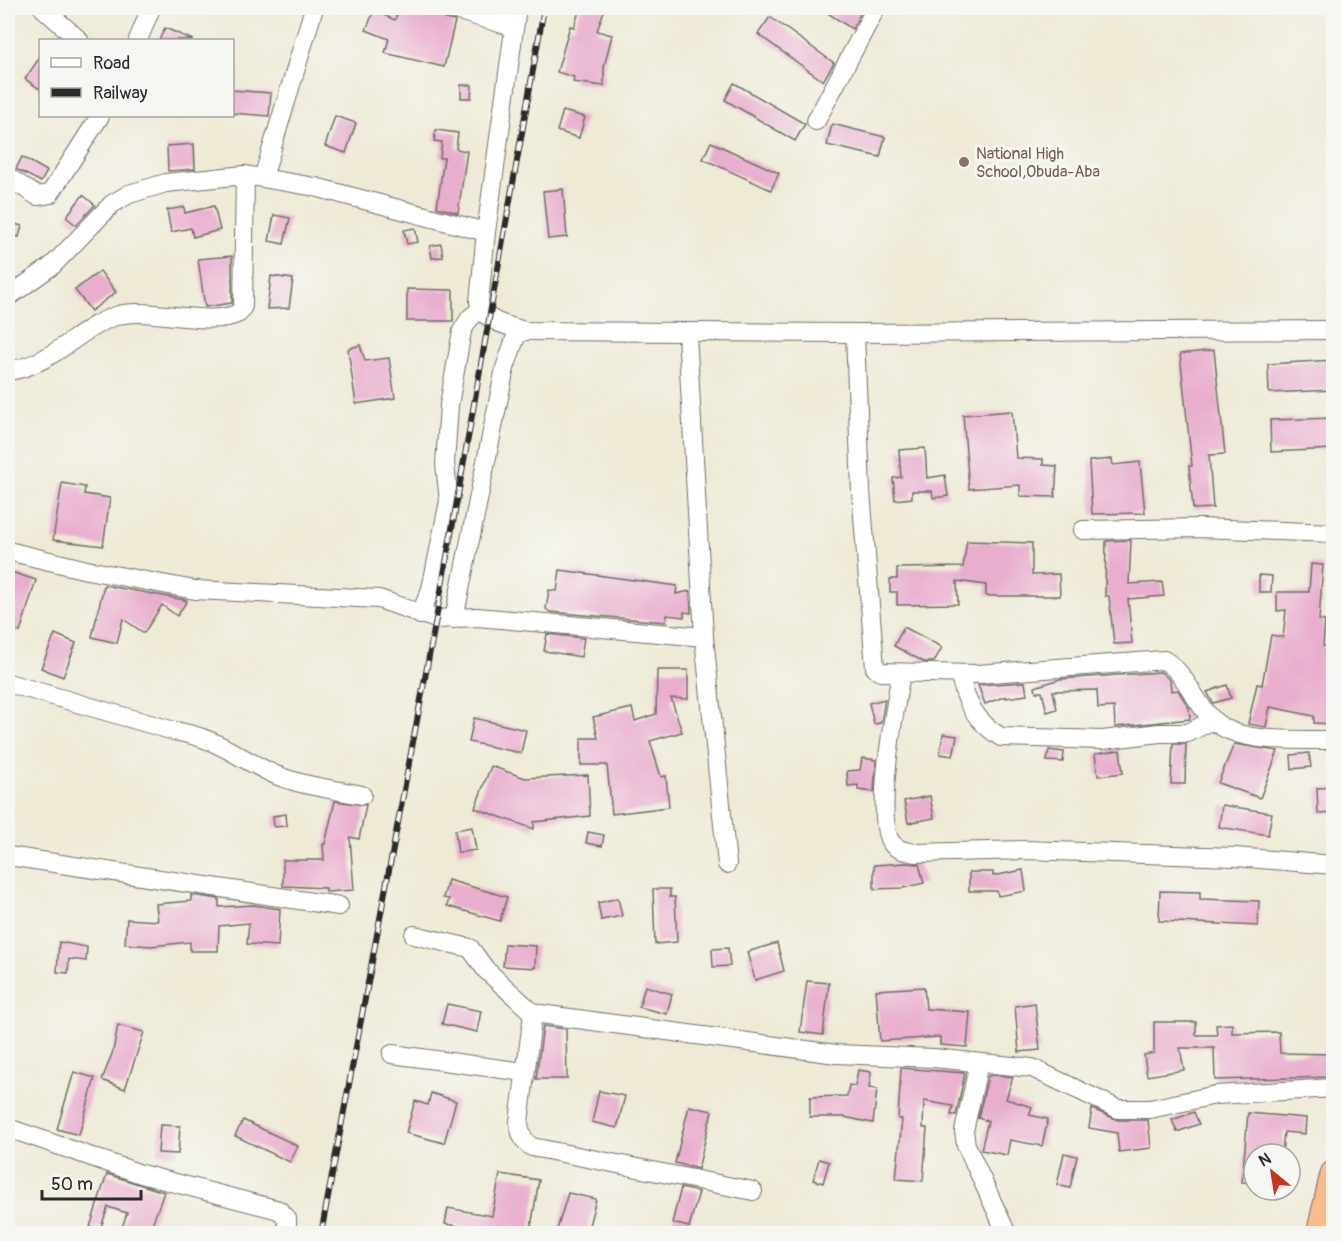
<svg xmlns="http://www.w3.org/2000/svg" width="1341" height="1241" font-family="Pangolin,sans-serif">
<rect width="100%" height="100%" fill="#f6f6f2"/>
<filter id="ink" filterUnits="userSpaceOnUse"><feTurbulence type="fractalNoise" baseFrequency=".0167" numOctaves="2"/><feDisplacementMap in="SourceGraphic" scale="12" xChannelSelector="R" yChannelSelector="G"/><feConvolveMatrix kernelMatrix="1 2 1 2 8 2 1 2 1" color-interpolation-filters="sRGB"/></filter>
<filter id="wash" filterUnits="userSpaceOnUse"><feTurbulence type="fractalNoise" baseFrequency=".008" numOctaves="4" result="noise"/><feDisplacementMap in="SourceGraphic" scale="24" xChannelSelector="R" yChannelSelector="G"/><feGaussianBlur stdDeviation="1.35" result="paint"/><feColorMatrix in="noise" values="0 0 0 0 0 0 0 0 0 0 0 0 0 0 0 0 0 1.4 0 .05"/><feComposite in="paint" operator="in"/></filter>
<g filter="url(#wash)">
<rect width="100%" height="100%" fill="#eeead6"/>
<g id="blocks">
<g fill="#e9aece">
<path d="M399 8 429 14 430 10 439 13 445 19 455 21 444 67 385 53 389 39 366 30 374 11 395 20Z"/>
<path d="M580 8H605L597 31 612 35 604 67V86L573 82 574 77 557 72 570 26 574 27Z"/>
<path d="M820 8H854L861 12 852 29Z"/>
<path d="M770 17 834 63 823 81 758 34Z"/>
<path d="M165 28 193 40H159Z"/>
<path d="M40 57V89L25 79Z"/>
<path d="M734 83 805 124 795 141 725 100Z"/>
<path d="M461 85H472L471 98H461Z"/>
<path d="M232 90 271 93 269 116 232 113Z"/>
<path d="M563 111 585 117 579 138 557 131Z"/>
<path d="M335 116 356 123 346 153 325 146Z"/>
<path d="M832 124 885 137 880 157 827 145Z"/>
<path d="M436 130 458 133 456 149 467 151 458 213 437 207 444 158H440L442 142 434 141Z"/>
<path d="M711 142 779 173 771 190 703 159Z"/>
<path d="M194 144 195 169 168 171 167 146Z"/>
<path d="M22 157 47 171 41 182 16 169Z"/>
<path d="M563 189 567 237 548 239 543 191Z"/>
<path d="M83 195 95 205 76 225 66 217Z"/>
<path d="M214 206 220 230 193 237 191 228 171 232 167 210 184 207 185 213Z"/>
<path d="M274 215 290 218 284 244 269 241Z"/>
<path d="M8 222 22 226 19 237 8 234Z"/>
<path d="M415 228 418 242 407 244 404 230Z"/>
<path d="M441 244 443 257 432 258 430 246Z"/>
<path d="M232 256V303L205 307 198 259Z"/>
<path d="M100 271 116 292 91 311 75 290Z"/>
<path d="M271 276 293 279 289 308 267 309Z"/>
<path d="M407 289 453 290V321H407Z"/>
<path d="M360 345 365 361 389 358 395 398 356 404 348 349Z"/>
<path d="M1214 350 1225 454 1209 455 1213 508 1193 509 1189 466H1192L1180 354Z"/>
<path d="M1334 360V390L1269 393 1268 364Z"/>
<path d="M1012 411 1016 458 1043 459V465L1057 466 1055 497 1020 496V485L969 489 963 415Z"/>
<path d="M1334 418V449L1271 452 1270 420Z"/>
<path d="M925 448 927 478 945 475 948 496 933 498 932 491H912V498L895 500 893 478 901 477 899 450Z"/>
<path d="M1112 459 1113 465 1140 462 1145 513 1092 514 1089 461Z"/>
<path d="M62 483 85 487 84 494 110 498 103 546 53 540Z"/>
<path d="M1131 540 1129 584 1162 582 1164 596 1128 599 1132 643 1114 644 1109 596H1105L1106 541Z"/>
<path d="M967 541 1032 543V575L1059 574 1060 596H986V585L957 581 958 604 897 605V592H890V579H897V568L963 567Z"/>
<path d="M1311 564 1323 565 1319 620 1325 621 1323 646H1331L1329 680 1332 681 1329 694H1334V724L1314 723V716L1270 707 1266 727 1248 724 1257 684 1262 685 1271 635 1283 637 1286 610 1277 611V592H1309Z"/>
<path d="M560 570 677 586 676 594 690 591 691 613 684 612V617L667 615 666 622 550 612 546 609 549 590 557 591Z"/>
<path d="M8 571 36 580 20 632 8 628Z"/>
<path d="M1259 575 1272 576 1271 592H1259Z"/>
<path d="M104 585 185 600 187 601 177 616 162 605 144 633 123 619 117 643 92 637Z"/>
<path d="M904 627 942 647 934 662H924L894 646Z"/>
<path d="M55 634 76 643 63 677 41 668Z"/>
<path d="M547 634 584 638 581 657 544 651Z"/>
<path d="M657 670H688V699L671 698 682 732 650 741 661 777 666 776 669 807 612 814 607 765H581V738H598L593 717 632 708 635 721 656 714Z"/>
<path d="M1161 672 1170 680 1171 691 1178 690 1189 708 1190 719 1115 727 1114 707 1098 708 1097 690 1053 691 1057 709 1047 712 1042 692H1036L1035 687 1060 679Z"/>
<path d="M1025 682 1027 695 1006 698V696L985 704 978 685Z"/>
<path d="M1227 685 1231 698 1213 703 1207 692Z"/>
<path d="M885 699 881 723 874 724 869 703Z"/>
<path d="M474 718 526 730 521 753 469 742Z"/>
<path d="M943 734 957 736 953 756 940 754Z"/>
<path d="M1173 744H1186L1185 784H1171Z"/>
<path d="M1234 744 1278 751 1260 798 1218 783Z"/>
<path d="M1049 750 1064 752 1063 762 1047 761Z"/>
<path d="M1120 750 1123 773 1098 776 1095 754Z"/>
<path d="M1309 753 1311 767 1292 769 1291 755Z"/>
<path d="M862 758 876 760 874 792 858 790V785L848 786 847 771 860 770Z"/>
<path d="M491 766 525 778 588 775 590 816 534 822V829L475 808Z"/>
<path d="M1334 787V813L1318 814 1317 788Z"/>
<path d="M930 796 934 818 908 823 904 801Z"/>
<path d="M335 801 366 805 359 839 350 837 354 890 326 892V888L283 886V860H324L323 844H325Z"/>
<path d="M1222 805 1272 813 1268 835 1219 827Z"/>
<path d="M286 814 287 826 274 827 273 816Z"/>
<path d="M472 827 476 850 458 853 455 830Z"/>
<path d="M588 832 604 835 602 846 586 843Z"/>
<path d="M906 863 919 864 924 883 903 888 874 889V865Z"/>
<path d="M1023 870 1026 891 998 896 997 891H969V872H993V876Z"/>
<path d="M448 880 507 897 500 921 447 906 449 899 443 898Z"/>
<path d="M653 889H670V897H675L677 942 655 944Z"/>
<path d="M1160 891 1200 892V899L1259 901 1258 926 1159 921Z"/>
<path d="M191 895 219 899V907L254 905 280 909 278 946 247 944 249 923 219 926 218 951H190V942L151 946 125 944 127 919 158 921 156 904 191 901Z"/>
<path d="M618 898 622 916 601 920 598 903Z"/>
<path d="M59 942 87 947 86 961 69 959 68 973 57 972Z"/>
<path d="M777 943 784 971 755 980 747 952Z"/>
<path d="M505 944 536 946 535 968 503 966Z"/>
<path d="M728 948 730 966 713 967 712 949Z"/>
<path d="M807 981 829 983 823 1035 800 1032Z"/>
<path d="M645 986 672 994 667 1014 639 1007Z"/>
<path d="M924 987 926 1009 970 1012 967 1047 940 1045V1037L880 1041 876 990Z"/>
<path d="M1035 1003 1040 1050 1019 1052 1015 1006Z"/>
<path d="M447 1004 481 1011 477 1032 442 1024Z"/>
<path d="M1154 1022H1196V1035H1217L1216 1025 1232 1024V1033L1279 1032 1280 1053 1332 1054V1077L1215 1080 1214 1048H1180L1184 1070 1147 1076 1144 1055 1154 1053Z"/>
<path d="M118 1025 144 1032 125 1089 102 1080 113 1051Z"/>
<path d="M543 1026 566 1029 567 1079H536Z"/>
<path d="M901 1068 965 1073 956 1115H951L953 1106 924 1101 923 1128H927L923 1181 896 1179 902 1119H898Z"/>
<path d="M858 1070 871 1072 869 1088 877 1089 873 1123 844 1117H810V1097L847 1096 849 1085 855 1086Z"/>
<path d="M74 1072 95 1078 79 1135 57 1129Z"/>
<path d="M994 1075 1013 1077 1006 1099 1032 1107 1029 1115 1048 1119 1042 1146 1010 1140 1007 1155 981 1150 988 1121 978 1118 988 1076Z"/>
<path d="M599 1091 625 1096 617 1128 592 1122Z"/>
<path d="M431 1093 456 1101 444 1143 406 1133 415 1101 428 1105Z"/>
<path d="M689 1106 712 1111 698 1169 675 1163Z"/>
<path d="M1092 1109 1118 1120H1148L1151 1148 1119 1152 1117 1133 1089 1128Z"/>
<path d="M1194 1112 1199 1124 1177 1132 1172 1120Z"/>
<path d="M1248 1113 1306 1118 1305 1134 1284 1132 1282 1154H1254V1183L1242 1182Z"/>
<path d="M243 1120 298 1146 290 1162 235 1136Z"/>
<path d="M160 1125 180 1126 178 1154 158 1153Z"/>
<path d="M1064 1153 1077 1156 1070 1188 1057 1185Z"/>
<path d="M819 1159 829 1162 823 1183 813 1180Z"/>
<path d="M107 1174 164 1192 149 1233H120L127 1213 108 1207 100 1230 90 1227Z"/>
<path d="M500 1174 539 1180 530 1233H499L445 1224 448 1208 492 1216Z"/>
<path d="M681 1188 699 1192 689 1227 672 1223Z"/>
<path d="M568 1193 596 1199 587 1233H556Z"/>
</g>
</g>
</g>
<g filter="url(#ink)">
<use href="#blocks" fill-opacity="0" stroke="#6f6e67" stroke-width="1.5"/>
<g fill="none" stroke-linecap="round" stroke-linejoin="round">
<g stroke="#6f6e67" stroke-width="20">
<g id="minor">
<path d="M43 8 79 40"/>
<path d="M449 8 513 27"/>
<path d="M138 40 151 8"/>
<path d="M816 121 876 8"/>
<path d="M8 177 37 196 50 194 100 116"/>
<path d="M263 178 314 8"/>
<path d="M486 232 517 8"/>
<path d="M8 297 53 265 112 204 129 194 166 183 245 175 315 187 486 232 479 302C483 322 507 325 524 331L855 333 1334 330"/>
<path d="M687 333 704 637 727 864"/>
<path d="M855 333 861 491 875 668 880 672 977 674 1164 660C1187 674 1194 702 1213 720 1239 745 1299 739 1334 740"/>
<path d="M8 371C54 365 80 326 119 315 151 307 210 328 239 313L243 306 245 175"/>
<path d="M1083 530 1199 528 1334 533"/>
<path d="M8 551 87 570 195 590 379 599 436 619 477 617 704 637"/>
<path d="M420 615 431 589 449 501 445 464 449 405 462 331 470 318 480 310"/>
<path d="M454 619 505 368 516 336 524 331"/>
<path d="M901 673C895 709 876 808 889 839 894 850 905 851 916 853L1024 850 1235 857 1334 865"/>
<path d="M960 674C964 700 977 723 1001 737L1103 740 1159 733H1188L1213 720"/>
<path d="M8 683 174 731C219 738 237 758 276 775 302 786 334 789 362 795"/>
<path d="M8 856 339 906"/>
<path d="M414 935 470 948 486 970 533 1013 836 1054 934 1058 1032 1068 1118 1109H1150L1216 1095 1334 1088"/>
<path d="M533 1013 519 1122C520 1132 522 1141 532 1147L753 1191"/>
<path d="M392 1054 524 1072"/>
<path d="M979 1063 964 1131 966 1145 1007 1234"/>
<path d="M8 1128 141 1174 279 1210 287 1218V1234"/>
</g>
</g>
<g stroke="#6f6e67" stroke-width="29">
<path id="highway" d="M1320 1234 1334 1174"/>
</g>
<use href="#minor" stroke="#fff" stroke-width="18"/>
<use href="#highway" stroke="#f9bc8a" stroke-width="27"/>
<g stroke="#2b2b2b" stroke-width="6">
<path id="rail" d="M321 1234 436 619 544 8"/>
</g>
<use href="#rail" stroke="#f6f6f2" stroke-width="4" stroke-dasharray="11" stroke-linecap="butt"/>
</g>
</g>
<circle fill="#8d6e63" stroke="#f6f6f2" stroke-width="2" cx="964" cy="162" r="6"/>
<g text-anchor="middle" stroke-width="6" stroke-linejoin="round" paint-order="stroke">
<g font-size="16" fill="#785e54" stroke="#f6f6f2" text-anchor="start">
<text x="976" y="159">National High<tspan x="976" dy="18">School,Obuda-Aba</tspan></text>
</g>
</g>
<rect width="1341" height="1241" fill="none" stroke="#f6f6f2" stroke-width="30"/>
<rect x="39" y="39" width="195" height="78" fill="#f6f6f2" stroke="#a5a5a2" stroke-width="1.5"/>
<rect x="51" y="58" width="30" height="9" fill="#ffffff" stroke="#a5a5a2" stroke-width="1.5"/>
<text x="93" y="69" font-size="18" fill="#2b2b2b">Road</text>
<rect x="51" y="88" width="30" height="9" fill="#2b2b2b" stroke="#a5a5a2" stroke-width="1.5"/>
<text x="93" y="99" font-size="18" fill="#2b2b2b">Railway</text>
<g transform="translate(1272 1172) rotate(330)"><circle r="28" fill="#f6f6f2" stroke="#a5a5a2" stroke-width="1.5"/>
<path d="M0-4.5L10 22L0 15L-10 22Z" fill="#c8321e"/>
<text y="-9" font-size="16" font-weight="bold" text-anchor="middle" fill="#2b2b2b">N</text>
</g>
<path d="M42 1190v9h99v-9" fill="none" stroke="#2b2b2b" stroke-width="3"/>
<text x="51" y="1190" font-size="18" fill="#2b2b2b" stroke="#f6f6f2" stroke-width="4.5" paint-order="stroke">50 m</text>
</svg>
